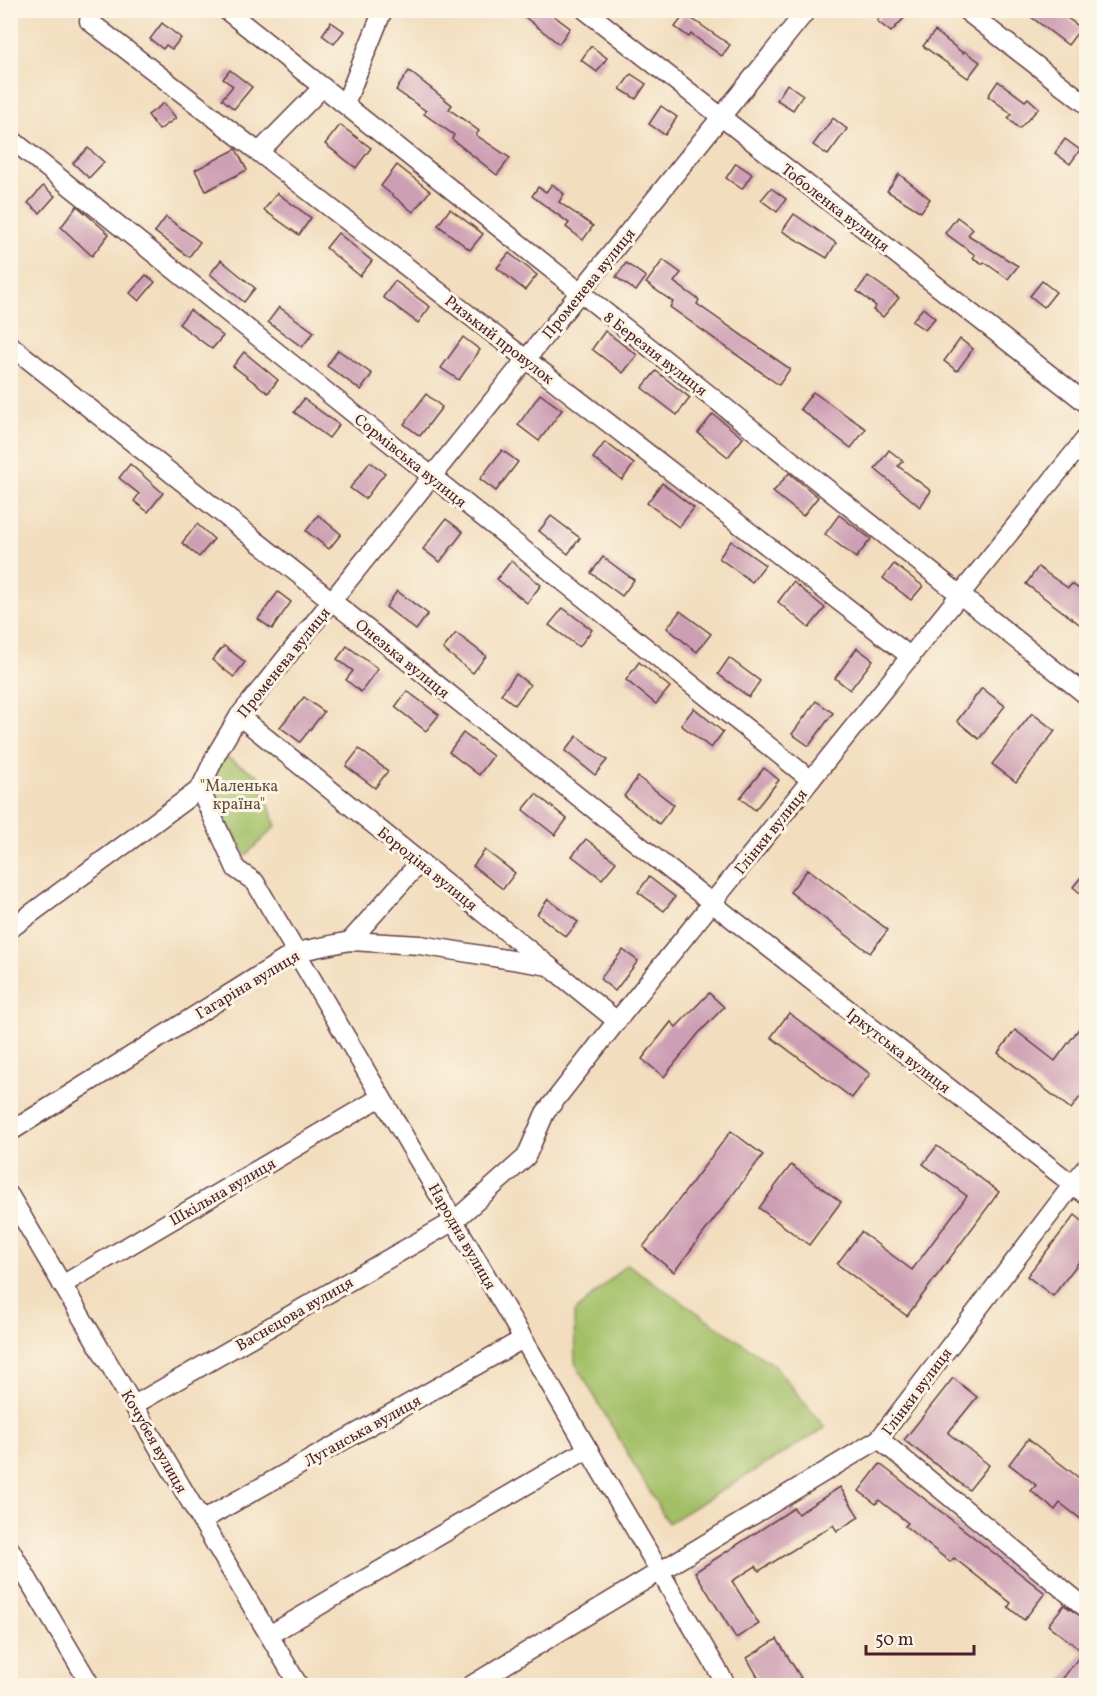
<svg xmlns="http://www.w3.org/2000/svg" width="1097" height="1696" font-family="Vollkorn,serif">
<rect width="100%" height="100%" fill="#fcf5e5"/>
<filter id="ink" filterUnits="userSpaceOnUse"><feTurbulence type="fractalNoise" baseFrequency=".0167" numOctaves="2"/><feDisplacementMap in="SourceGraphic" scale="12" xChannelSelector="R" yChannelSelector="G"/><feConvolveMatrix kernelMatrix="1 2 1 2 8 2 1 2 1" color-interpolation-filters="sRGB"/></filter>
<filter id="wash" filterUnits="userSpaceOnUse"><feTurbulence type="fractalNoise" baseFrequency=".008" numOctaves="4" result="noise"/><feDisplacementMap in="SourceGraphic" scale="24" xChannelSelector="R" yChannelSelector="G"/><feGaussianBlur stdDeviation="1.35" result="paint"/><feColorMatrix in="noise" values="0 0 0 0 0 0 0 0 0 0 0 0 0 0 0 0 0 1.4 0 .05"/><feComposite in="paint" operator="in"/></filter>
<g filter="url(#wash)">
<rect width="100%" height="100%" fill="#f2ddbe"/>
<g fill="#a2bf66" stroke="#766f48" stroke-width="1.5">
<path d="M220 754 258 775 276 826 246 855 206 786Z"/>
<path d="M627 1264 775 1366 825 1428 668 1523 575 1363 574 1313Z"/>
</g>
<g id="blocks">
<g fill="#cd9fb4">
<path d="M516 10H546L570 28 559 44Z"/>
<path d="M886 10H897L905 17 891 32 877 21Z"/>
<path d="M1022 10H1056L1081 28 1068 45Z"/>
<path d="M685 14 730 45 722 56 691 34 689 37 675 27Z"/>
<path d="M331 22 344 31 334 44 322 35Z"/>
<path d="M162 23 181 38 172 49 166 45 163 49 150 39Z"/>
<path d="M935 31 963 53 964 51 980 62 968 78 923 46Z"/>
<path d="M591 46 607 58 597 72 581 60Z"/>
<path d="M230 70 252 87 234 109 222 99 233 86 223 79Z"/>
<path d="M409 71 452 105 449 109 479 131 476 135 510 158 497 175 452 139 454 135 424 114 426 111 396 90Z"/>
<path d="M631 74 646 84 636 99 620 89Z"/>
<path d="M998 81 1025 101 1028 98 1039 108 1019 129 1008 118 1012 114 988 96Z"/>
<path d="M787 84 803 95 793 110 777 100Z"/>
<path d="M164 103 176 118 159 130 148 115Z"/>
<path d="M661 106 677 117 665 135 649 124Z"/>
<path d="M833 118 847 129 828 155 813 145Z"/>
<path d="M340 125 371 148 356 168 325 144Z"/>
<path d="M1065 139 1080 150 1070 164 1055 153Z"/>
<path d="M88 148 104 162 89 178 73 163Z"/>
<path d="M236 149 247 170 206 191 195 170Z"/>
<path d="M736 163 752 174 742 189 726 178Z"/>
<path d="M397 165 430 191 413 212 381 186Z"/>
<path d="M899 174 930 199 921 212 887 191Z"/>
<path d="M552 184 564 194 559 202 593 226 583 240 566 227 569 223 532 196 538 187 546 192Z"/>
<path d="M43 186 55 196 40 213 28 203Z"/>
<path d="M771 188 786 199 777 212 761 200Z"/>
<path d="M277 193 311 218 299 235 264 210Z"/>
<path d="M77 206 109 234 92 256 61 227Z"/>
<path d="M450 209 483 234 470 250 438 225Z"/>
<path d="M794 214 836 243 827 258 782 231Z"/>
<path d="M166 217 200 242 189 257 155 232Z"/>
<path d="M957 217 973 229 968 235 1018 266 1008 279 984 262 983 264 973 258 975 255 945 233Z"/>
<path d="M338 233 372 261 360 276 326 248Z"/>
<path d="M509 253 537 275 525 290 497 268Z"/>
<path d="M221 260 255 288 244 302 210 274Z"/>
<path d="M663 260 681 273 674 282 699 300 697 304 790 369 779 385 670 307 673 302 646 283Z"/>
<path d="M626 263 646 277 636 291 616 277Z"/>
<path d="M146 275 155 282 139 301 130 293Z"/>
<path d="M868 276 899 298 883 317 873 310 876 306 857 291Z"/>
<path d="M395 281 430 307 418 323 383 297Z"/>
<path d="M1042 281 1056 292 1044 307 1030 296Z"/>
<path d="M279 307 314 332 302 347 268 322Z"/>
<path d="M923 308 935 318 925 330 912 321Z"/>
<path d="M190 310 223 336 212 349 179 324Z"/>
<path d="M605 331 637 355 623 373 592 349Z"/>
<path d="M463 337 480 350 459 380 441 368Z"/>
<path d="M960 339 973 349 957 371 944 361Z"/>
<path d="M338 350 372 374 361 390 327 366Z"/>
<path d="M244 352 278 380 268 393 233 366Z"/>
<path d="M656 371 690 398 677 415 642 388Z"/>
<path d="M813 392 866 429 851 448 800 409Z"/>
<path d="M426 394 442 407 420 436 404 424Z"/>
<path d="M540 394 562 410 539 441 518 425Z"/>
<path d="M304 399 339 425 329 438 294 412Z"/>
<path d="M713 414 743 438 728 457 698 433Z"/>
<path d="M605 442 634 464 622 480 593 458Z"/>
<path d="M502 450 518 462 496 491 480 479Z"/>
<path d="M889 450 903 461 898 466 931 491 920 507 875 469Z"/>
<path d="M370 462 385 473 365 499 350 488Z"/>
<path d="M130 464 163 493 148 512 134 501 139 494 119 478Z"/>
<path d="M789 473 818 497 803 516 773 492Z"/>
<path d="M662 483 694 508 679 527 647 503Z"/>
<path d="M318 515 341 534 329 549 306 531Z"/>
<path d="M839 515 871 539 856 558 825 534Z"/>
<path d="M551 516 580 538 568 554 539 531Z"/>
<path d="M446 519 463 532 440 562 423 549Z"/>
<path d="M197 524 214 539 199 557 182 543Z"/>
<path d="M731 541 765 565 752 582 719 558Z"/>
<path d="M603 557 634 580 622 596 591 573Z"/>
<path d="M511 561 541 585 527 603 497 579Z"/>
<path d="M894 564 923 586 911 600 883 578Z"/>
<path d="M1038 567 1068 588 1072 584 1086 594V629L1026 584Z"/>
<path d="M793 582 825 608 809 628 778 602Z"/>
<path d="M397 591 428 614 416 630 386 607Z"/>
<path d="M278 592 291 602 272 629 258 619Z"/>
<path d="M563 608 592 630 579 647 549 625Z"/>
<path d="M680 611 711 634 697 652 667 628Z"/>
<path d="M456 633 486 656 473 673 443 649Z"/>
<path d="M224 646 245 662 234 677 212 660Z"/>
<path d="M347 646 378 669 361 692 346 680 353 671 337 659Z"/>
<path d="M857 648 873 660 850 690 835 678Z"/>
<path d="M729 658 760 681 749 697 718 674Z"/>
<path d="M639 662 670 687 656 704 626 680Z"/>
<path d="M516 674 530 685 515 705 501 694Z"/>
<path d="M982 688 1005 706 979 739 957 721Z"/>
<path d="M407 691 439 715 426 731 395 707Z"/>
<path d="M304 697 324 712 300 742 280 727Z"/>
<path d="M816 701 833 713 809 746 792 734Z"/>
<path d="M694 708 723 732 711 748 681 725Z"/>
<path d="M1032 713 1055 731 1016 782 992 764Z"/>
<path d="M463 733 493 756 479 775 449 752Z"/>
<path d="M577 736 607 760 595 775 565 751Z"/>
<path d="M359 749 388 771 375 788 346 766Z"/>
<path d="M764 768 779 780 755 810 740 798Z"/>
<path d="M638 777 674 805 659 824 624 796Z"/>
<path d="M536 794 567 819 555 835 523 810Z"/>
<path d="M586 839 616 862 602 879 572 856Z"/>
<path d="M485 850 515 873 503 889 473 866Z"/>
<path d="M808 869 888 930 870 953 790 892Z"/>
<path d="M1086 871V898L1073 887Z"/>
<path d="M649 877 675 897 664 911 638 892Z"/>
<path d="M548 899 578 922 566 937 537 914Z"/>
<path d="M623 950 638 961 615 991 600 979Z"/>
<path d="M709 993 724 1007 698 1034 664 1077 642 1059 671 1022 676 1027Z"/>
<path d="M789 1013 870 1074 852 1098 771 1037Z"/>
<path d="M1086 1019V1089L1071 1109 998 1053 1015 1030 1055 1061Z"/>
<path d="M731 1131 763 1155 674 1272 643 1247Z"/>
<path d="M937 1146 999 1192 907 1316 837 1264 861 1232 912 1270 967 1196 923 1164Z"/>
<path d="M791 1165 841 1202 809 1245 759 1208Z"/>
<path d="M1075 1215 1086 1224V1262L1082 1258 1053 1296 1027 1276Z"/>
<path d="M953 1378 977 1397 948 1433 989 1465 969 1490 904 1440Z"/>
<path d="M1028 1439 1086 1483V1523L1060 1503 1055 1510 1031 1491 1036 1485 1009 1464Z"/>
<path d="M880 1464 1045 1593 1024 1620 1008 1607 1011 1603 954 1558 950 1562 905 1526 908 1523 879 1500 876 1504 859 1491Z"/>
<path d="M840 1487 859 1517 837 1531 833 1525 759 1571 756 1566 732 1581 759 1624 736 1638 695 1572 794 1508 798 1514Z"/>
<path d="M1064 1605 1086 1620V1686H1057L1083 1652 1048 1625Z"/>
<path d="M777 1639 801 1678 788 1686H763L747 1658Z"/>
</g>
</g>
</g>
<g filter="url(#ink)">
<use href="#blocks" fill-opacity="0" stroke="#633c41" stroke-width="1.5"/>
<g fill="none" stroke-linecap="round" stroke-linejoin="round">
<g stroke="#633c41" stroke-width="21">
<g id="minor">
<path d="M226 10 1086 695"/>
<path d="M585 10 1086 403"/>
<path d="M965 10 1086 104"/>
<path d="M89 21 911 657"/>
<path d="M345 104 383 10"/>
<path d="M11 139 811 780"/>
<path d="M259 152 323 87"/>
<path d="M10 345 712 903 1086 1195"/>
<path d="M239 716 617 1021"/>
<path d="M200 789 236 869 255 882 727 1686"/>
<path d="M200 789 217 753 239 716 807 10"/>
<path d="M10 929 200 789"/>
<path d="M350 941 420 862"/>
<path d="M10 1132 296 952 350 941 420 945 549 966"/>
<path d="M10 1196 299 1686"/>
<path d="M62 1285 381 1097"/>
<path d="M134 1405 454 1221 526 1157 545 1113 617 1021 1086 438"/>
<path d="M879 1439 1086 1608"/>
<path d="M201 1521 523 1339"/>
<path d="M10 1549 91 1686"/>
<path d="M269 1635 588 1449"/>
<path d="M470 1686 879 1439 1086 1167"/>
</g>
</g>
<use href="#minor" stroke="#fff" stroke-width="18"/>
</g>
</g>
<g text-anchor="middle" stroke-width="6" stroke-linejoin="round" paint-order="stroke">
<g font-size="16" fill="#4a1f2b" stroke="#fcf5e5">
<text transform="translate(836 207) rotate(38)" y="6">Тоболенка вулиця</text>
<text transform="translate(588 283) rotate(-51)" y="6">Променева вулиця</text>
<text transform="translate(500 339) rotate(38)" y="6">Ризький провулок</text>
<text transform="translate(656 353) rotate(38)" y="6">8 Березня вулиця</text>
<text transform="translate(411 460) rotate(39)" y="6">Сормівська вулиця</text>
<text transform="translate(403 658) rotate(39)" y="6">Онезька вулиця</text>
<text transform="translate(283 662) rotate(-51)" y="6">Променева вулиця</text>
<text transform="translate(770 831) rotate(-51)" y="6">Глінки вулиця</text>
<text transform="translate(428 868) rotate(39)" y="6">Бородіна вулиця</text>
<text transform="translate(247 984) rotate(-31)" y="6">Гагаріна вулиця</text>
<text transform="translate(899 1050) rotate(38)" y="6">Іркутська вулиця</text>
<text transform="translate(222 1191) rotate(-30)" y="6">Шкільна вулиця</text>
<text transform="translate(463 1236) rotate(60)" y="6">Народна вулиця</text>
<text transform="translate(294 1313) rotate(-30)" y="6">Васнєцова вулиця</text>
<text transform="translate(916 1391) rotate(-53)" y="6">Глінки вулиця</text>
<text transform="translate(362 1430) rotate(-29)" y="6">Луганська вулиця</text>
<text transform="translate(155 1441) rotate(60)" y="6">Кочубея вулиця</text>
</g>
<g font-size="16" fill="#644f3d" stroke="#fcf5e5">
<text x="239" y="791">"Маленька<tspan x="239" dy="18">країна"</tspan></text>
</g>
</g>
<rect width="1097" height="1696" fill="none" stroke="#fcf5e5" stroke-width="36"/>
<path d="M866 1645v9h108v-9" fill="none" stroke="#4a1f2b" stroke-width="3"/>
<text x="875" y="1645" font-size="18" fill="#4a1f2b" stroke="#fcf5e5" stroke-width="4.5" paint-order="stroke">50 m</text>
</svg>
